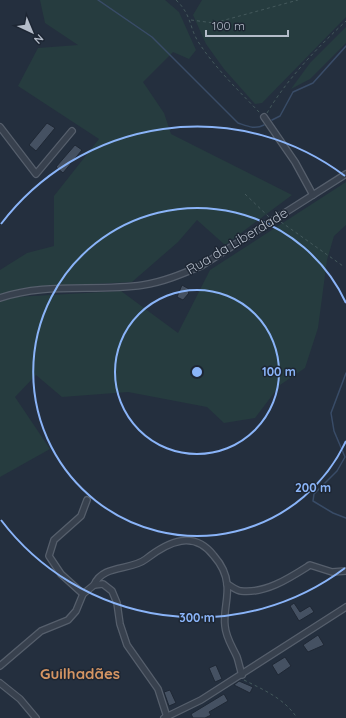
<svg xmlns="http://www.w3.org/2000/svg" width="346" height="718" font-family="Quicksand,sans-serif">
<rect width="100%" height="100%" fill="#242f3e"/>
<g fill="#263c3f">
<path d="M40 0H165L179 12 196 50 189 59 173 52 143 82 164 113 171 134 292 195 225 245 197 220 178 242 132 282 32 287 0 294V270L27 253 54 246V196L99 139 18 86 38 48 78 45 45 23Z"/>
<path d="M202 0H346V17L262 103 255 104 224 69 206 44 193 15Z"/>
<path d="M346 27V43L310 79 291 89 310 63Z"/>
<path d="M346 182V225L334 236 327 260 318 328 305 368 280 385 255 418 224 423 207 407 128 392 62 397 36 375 15 397 50 449 0 477V302L15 297 121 291 178 333 210 270Z"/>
</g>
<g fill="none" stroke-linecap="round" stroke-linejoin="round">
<g stroke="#394c67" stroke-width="1.5">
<path d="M98 0 152 37 238 123C247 126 255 130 264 125"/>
<path d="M272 120 280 116 293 92 313 83 346 46"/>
<path d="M346 373 331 413 334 431 345 457 337 471 314 494 313 501 333 513 346 518"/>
</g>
</g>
<g fill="#455162" stroke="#1f2835">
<path d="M47 123 55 128 36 151 29 145Z"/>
<path d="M75 145 82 150 63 173 56 167Z"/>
<path d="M182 285 189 289 188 292 189 293 183 300 177 297Z"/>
<path d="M294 603 300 612 310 606 314 612 299 621 290 606Z"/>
<path d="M318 635 324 645 308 652 303 645Z"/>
<path d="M285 657 291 666 278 675 272 665Z"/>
<path d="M216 665 222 679 215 682 209 668Z"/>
<path d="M239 681 253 687 250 693 234 685Z"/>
<path d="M170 690 176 703 169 706 164 692Z"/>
<path d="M224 694 228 701 209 712 211 715 205 718H193L191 714Z"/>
</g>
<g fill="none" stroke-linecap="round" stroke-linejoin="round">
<g stroke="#565f6c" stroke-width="8">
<g id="minor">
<path d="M264 117 295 162 313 195"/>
<path d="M0 127 36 174 72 131"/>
<path d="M0 298C45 282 96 292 143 285 163 282 182 274 201 266L346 174"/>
<path d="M227 584C231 586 237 591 241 591 266 594 291 577 310 565L332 572 346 571"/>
<path d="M94 585C103 564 131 571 146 559 169 541 194 530 214 556 221 564 226 573 227 584 229 597 223 612 225 626 226 638 232 646 237 657 239 663 240 669 242 675"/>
<path d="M83 594 61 574 49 556 54 540 81 516 87 500"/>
<path d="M0 666 41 631 68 620 76 611 83 594 94 585 103 584 112 591 117 603 120 624 127 645 158 689 167 717"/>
<path d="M0 683 20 699 36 718"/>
<path d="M164 718 201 700 346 607"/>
</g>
</g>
<g stroke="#44595c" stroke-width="1" stroke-dasharray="3 3" stroke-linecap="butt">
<path d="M176 0C192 15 189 28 199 43 216 69 239 91 260 113"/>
<path d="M191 20 214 23 298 0"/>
<path d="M267 113C287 79 317 48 346 21"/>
<path d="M245 194 269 217"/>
<path d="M281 222 343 266"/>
<path d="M244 680C264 690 285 699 297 718"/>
</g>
<use href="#minor" stroke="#38414e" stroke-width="5.5"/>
</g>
<g fill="none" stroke="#8ab4f8" stroke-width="2">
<circle cx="197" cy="372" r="82"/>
<path d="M346 441A164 164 0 1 1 346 303"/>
<path d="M345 568A246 246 0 0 1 1 520M1 224A246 246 0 0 1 345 176"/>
</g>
<g text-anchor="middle" stroke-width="3" stroke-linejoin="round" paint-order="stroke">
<g font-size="14" fill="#b4bcc9" stroke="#1d2633">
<text transform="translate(237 241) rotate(-31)" y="5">Rua da Liberdade</text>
</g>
<g font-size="15" font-weight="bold" fill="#d59563" stroke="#1d2633">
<text x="80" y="679">Guilhadães</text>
</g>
</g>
<circle cx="197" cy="372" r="6" fill="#8ab4f8" stroke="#1d2633" stroke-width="2"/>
<g font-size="12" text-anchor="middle" font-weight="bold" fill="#8ab4f8" stroke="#1d2633" stroke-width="3" stroke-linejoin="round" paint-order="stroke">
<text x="279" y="376">100 m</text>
<text x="313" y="492">200 m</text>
<text x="197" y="622">300 m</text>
</g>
<g transform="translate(32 32) rotate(136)" stroke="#1d2633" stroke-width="3" paint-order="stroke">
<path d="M0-3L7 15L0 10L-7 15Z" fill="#b4bcc9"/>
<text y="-6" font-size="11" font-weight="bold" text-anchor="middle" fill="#b4bcc9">N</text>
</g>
<path d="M206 30v6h82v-6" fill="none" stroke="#b4bcc9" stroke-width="2"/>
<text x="212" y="30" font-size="12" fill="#b4bcc9" stroke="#1d2633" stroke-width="3" paint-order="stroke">100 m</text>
</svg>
